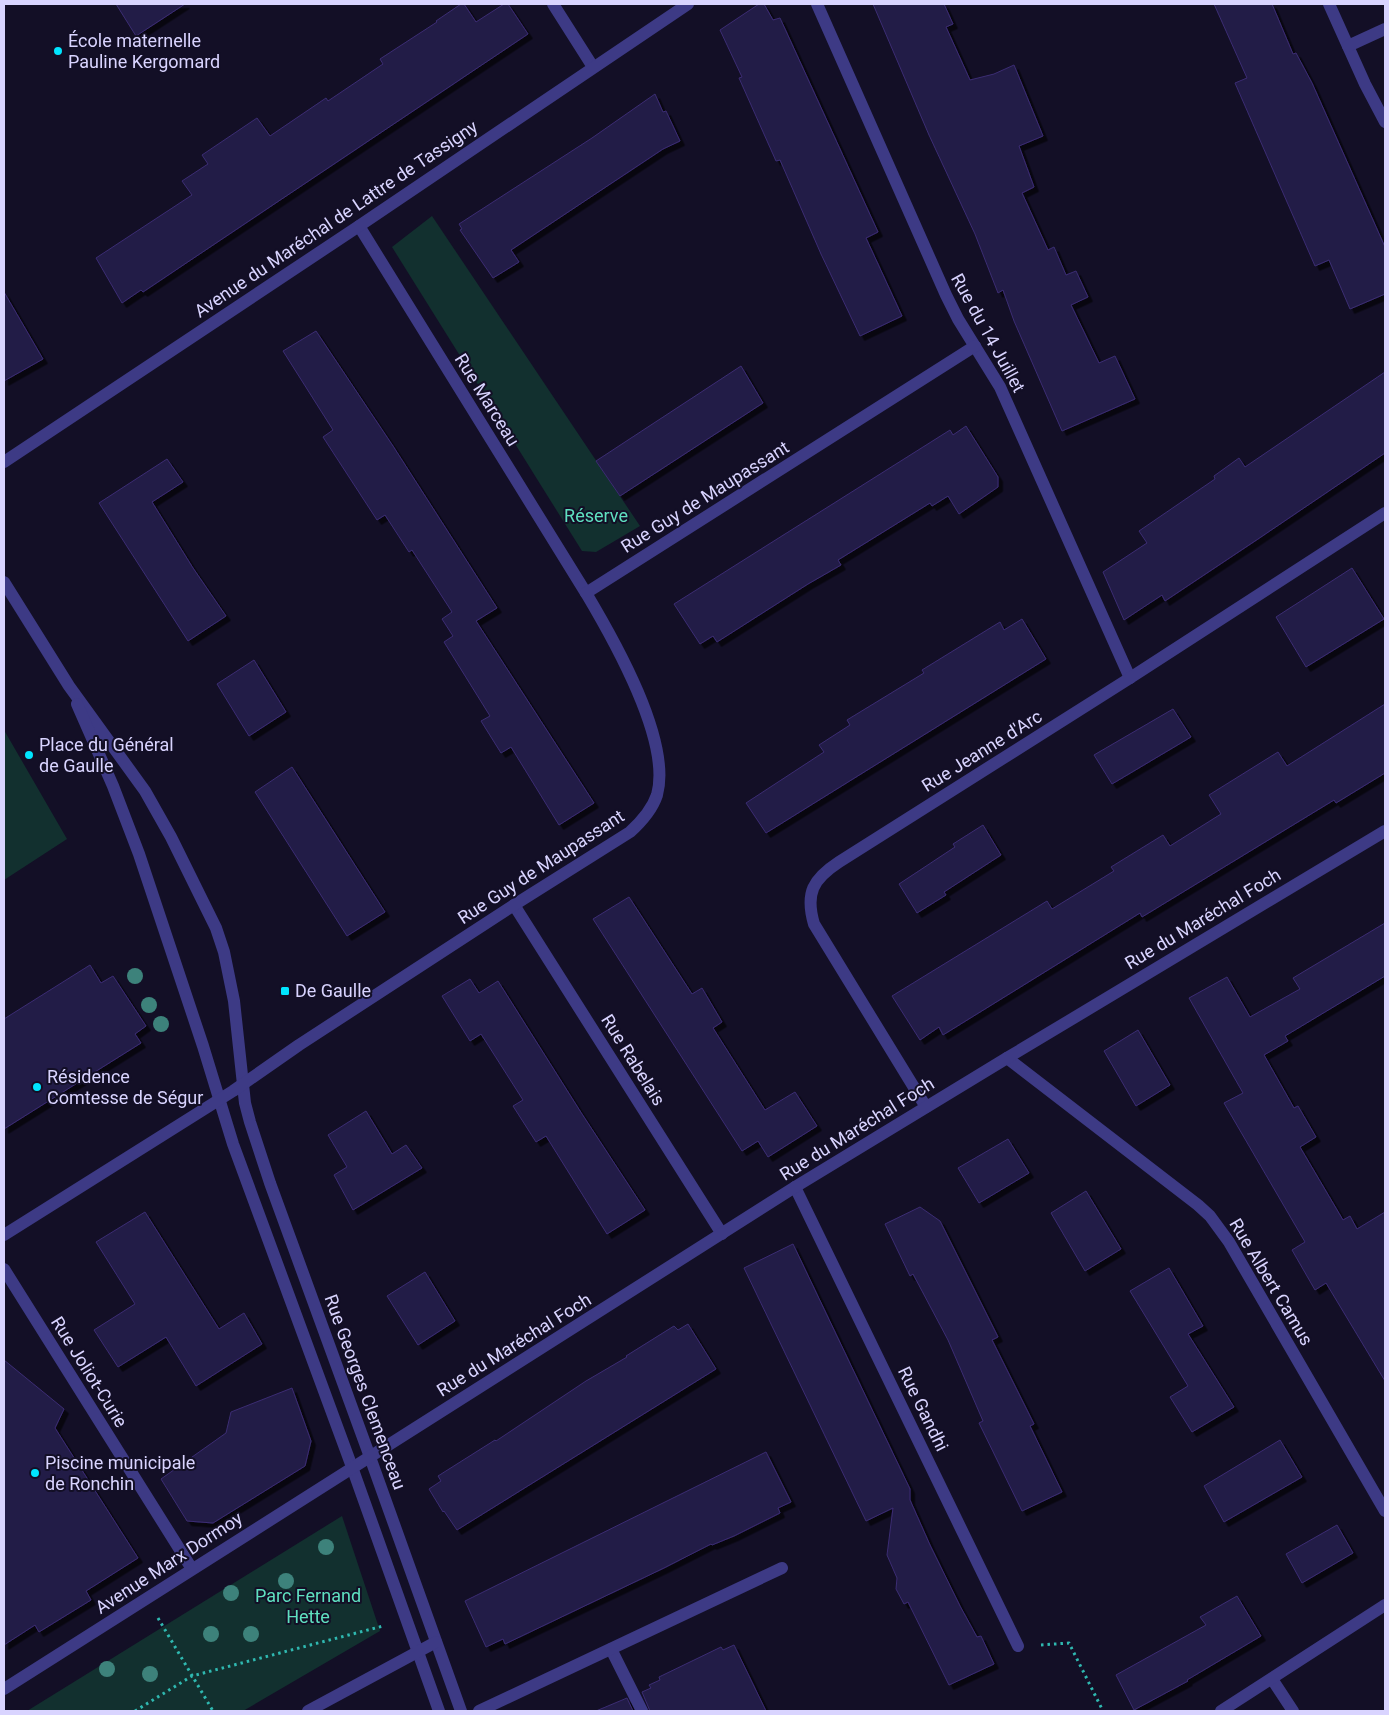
<svg xmlns="http://www.w3.org/2000/svg" width="1389" height="1715" font-family="Roboto,sans-serif">
<defs>
<filter id="shadow"><feDropShadow dx="4.5" dy="4.5" stdDeviation="0" flood-color="#0009"/></filter>
</defs>
<rect width="100%" height="100%" fill="#130f26"/>
<g fill="#12302f">
<path d="M432 216 640 526 596 552 582 551 392 247Z"/>
<path d="M4 730 67 839 4 880Z"/>
<path d="M342 1516 380 1631 243 1711H27Z"/>
</g>
<g fill="#241b47" stroke="#3b2d73" filter="url(#shadow)">
<path d="M116 4H185L136 36Z"/>
<path d="M461 4H464L476 22 504 4H508L528 34 143 292 141 290 122 303 96 258 192 195 182 181 208 164 202 155 257 118 270 136 326 98 328 101 383 64 380 59 437 22 436 21Z"/>
<path d="M759 4H764L773 20 780 18 878 232 866 238 902 316 860 336 821 254 780 160 776 161 739 78 742 77 720 30Z"/>
<path d="M873 4H944L953 24 946 27 970 80 994 74 1014 65 1043 136 1019 146 1034 187 1022 193 1048 250 1054 247 1066 275 1076 271 1088 297 1071 305 1099 363 1115 356 1135 399 1062 431 1014 321 1003 290 998 293 975 234 929 135Z"/>
<path d="M1214 4H1272L1293 54 1296 53 1312 83 1385 247V294L1350 309 1329 260 1315 266 1235 83 1247 78Z"/>
<path d="M655 94 663 112 666 111 680 141 663 149 511 250 519 262 493 278 460 230 462 229 459 224 592 138Z"/>
<path d="M4 292 43 359 4 381Z"/>
<path d="M316 331 393 446 497 608 476 621 594 803 559 825 511 747 501 753 481 721 490 716 444 642 453 636 442 619 452 612 412 550 409 552 385 515 377 520 323 437 333 430 283 351Z"/>
<path d="M741 366 763 403 620 496 596 461Z"/>
<path d="M1385 372V453L1258 539 1165 601 1162 595 1124 620 1103 572 1147 543 1139 531 1215 479 1214 476 1239 458 1245 467Z"/>
<path d="M966 426 998 477V487L959 514 948 496 932 506 930 503 838 560 841 565 808 584 717 642 713 636 700 644 674 604 950 430 953 435Z"/>
<path d="M167 459 183 482 152 502 193 568 226 616 188 641 99 503Z"/>
<path d="M1352 568 1384 619 1306 667 1276 617Z"/>
<path d="M1022 619 1046 659 766 833 746 803 824 752 819 745 850 725 847 720 924 673 922 670 1000 622 1004 630Z"/>
<path d="M254 660 286 712 249 736 217 684Z"/>
<path d="M1385 704V773L1336 803 1334 800 1142 917 1140 913 943 1035 939 1027 920 1040 892 996 1047 901 1052 909 1114 871 1111 867 1163 835 1170 846 1221 814 1209 795 1278 752 1287 766Z"/>
<path d="M1173 709 1191 737 1112 784 1094 755Z"/>
<path d="M292 767 385 912 347 936 255 792Z"/>
<path d="M983 825 1001 855 944 892 946 895 917 913 899 884 955 847 953 844Z"/>
<path d="M629 897 692 994 702 988 722 1022 713 1028 765 1110 795 1092 817 1126 768 1157 758 1141 742 1151 593 919Z"/>
<path d="M1385 923V976L1285 1036 1288 1041 1264 1055 1294 1108 1298 1106 1316 1137 1300 1147 1343 1220 1350 1216 1357 1229 1385 1212V1381L1326 1283 1315 1290 1292 1250 1305 1242 1224 1103 1243 1093 1189 998 1227 977 1250 1017 1300 989 1293 978Z"/>
<path d="M90 965 101 983 113 976 146 1026 135 1034 141 1043 4 1129V1019Z"/>
<path d="M470 979 479 993 498 981 582 1114 645 1210 607 1234 546 1136 536 1142 513 1106 523 1100 481 1034 470 1041 442 996Z"/>
<path d="M1138 1030 1170 1085 1136 1106 1104 1051Z"/>
<path d="M366 1111 392 1154 406 1145 422 1168 353 1210 334 1175 347 1167 328 1135Z"/>
<path d="M1008 1139 1029 1173 979 1203 958 1168Z"/>
<path d="M1086 1191 1121 1249 1085 1271 1051 1213Z"/>
<path d="M920 1207 940 1221 998 1337 992 1340 1034 1424 1030 1426 1062 1492 1022 1511 979 1423 983 1421 948 1340 913 1274 910 1276 885 1224Z"/>
<path d="M145 1212 219 1329 244 1313 262 1344 196 1386 166 1337 118 1367 94 1330 135 1304 96 1242Z"/>
<path d="M793 1244 910 1489V1500L930 1545 960 1606 977 1637 981 1636 994 1664 949 1685 908 1602 904 1604 896 1589 897 1578 887 1555 893 1508 866 1521 744 1268Z"/>
<path d="M1169 1268 1203 1326 1188 1334 1234 1407 1192 1432 1170 1397 1188 1386 1130 1291Z"/>
<path d="M425 1272 455 1321 418 1345 387 1296Z"/>
<path d="M688 1324 716 1369 457 1530 444 1511 443 1512 429 1489 441 1481 438 1476 495 1440 496 1441 586 1381 627 1357 626 1356 674 1326 678 1330Z"/>
<path d="M4 1360 64 1409 55 1428 138 1558 86 1591 91 1600 39 1632 35 1625 4 1645Z"/>
<path d="M292 1388 311 1441 305 1466 213 1523 187 1521 161 1479 226 1433 231 1412Z"/>
<path d="M1280 1440 1302 1477 1224 1522 1204 1486Z"/>
<path d="M766 1452 791 1502 778 1508 780 1513 734 1536 712 1545 711 1544 664 1568 505 1644 503 1639 486 1647 465 1601Z"/>
<path d="M1337 1525 1353 1553 1302 1583 1286 1554Z"/>
<path d="M1237 1596 1261 1636 1187 1680 1188 1681 1134 1710 1116 1675 1206 1625 1200 1617Z"/>
<path d="M734 1645 766 1711H650L642 1692 651 1688 649 1685 660 1680 659 1677 721 1647 723 1650Z"/>
<path d="M627 1698 633 1711H596Z"/>
</g>
<g fill="none" stroke-linecap="round" stroke-linejoin="round">
<g stroke="#2fb8b0" stroke-width="3" stroke-dasharray="2.5 4" stroke-linecap="butt">
<path d="M158 1618 213 1711"/>
<path d="M1041 1645 1069 1643 1103 1711"/>
<path d="M135 1711 192 1676 383 1626"/>
</g>
<g stroke="#3d3a85" stroke-width="12">
<path d="M553 4 593 67"/>
<path d="M817 4 946 295 958 319 1000 387 1130 678"/>
<path d="M1329 4 1365 84 1385 122"/>
<path d="M1348 46 1385 29"/>
<path d="M359 226 586 593"/>
<path d="M4 462 359 226 688 4"/>
<path d="M4 582 69 686 145 791 171 837 216 928 224 952 234 1001 245 1103 250 1122 270 1183 370 1457 461 1711"/>
<path d="M77 704 113 786 139 854 203 1046 233 1144 352 1467 439 1711"/>
<path d="M514 905 722 1234"/>
<path d="M1007 1058 1198 1205 1210 1216 1229 1242 1385 1511"/>
<path d="M926 1107 814 924C805 893 813 879 839 862L1130 678 1385 513"/>
<path d="M795 1187 1018 1646"/>
<path d="M4 1235 233 1091 299 1045 514 905 630 832C641 822 652 810 657 795 672 741 614 640 586 593L975 346"/>
<path d="M4 1269 192 1569"/>
<path d="M611 1649 642 1711"/>
<path d="M1272 1679 1293 1711"/>
<path d="M4 1689 795 1187 1007 1058 1385 831"/>
<path d="M308 1711 436 1642"/>
<path d="M479 1711 782 1568"/>
<path d="M1221 1711 1385 1605"/>
</g>
</g>
<g fill="#3d827b">
<circle cx="135" cy="976" r="8"/>
<circle cx="149" cy="1005" r="8"/>
<circle cx="161" cy="1024" r="8"/>
<circle cx="326" cy="1547" r="8"/>
<circle cx="286" cy="1581" r="8"/>
<circle cx="231" cy="1593" r="8"/>
<circle cx="211" cy="1634" r="8"/>
<circle cx="251" cy="1634" r="8"/>
<circle cx="107" cy="1669" r="8"/>
<circle cx="150" cy="1674" r="8"/>
</g>
<g fill="#00e5ff" stroke="#130f26" stroke-width="2">
<circle cx="58" cy="51" r="5"/>
<circle cx="29" cy="755" r="5"/>
<rect x="280" y="986" width="10" height="10" rx="2.5"/>
<circle cx="37" cy="1087" r="5"/>
<circle cx="35" cy="1473" r="5"/>
</g>
<g text-anchor="middle" stroke-width="4" stroke-linejoin="round" paint-order="stroke">
<g font-size="18" fill="#d9d4ff" stroke="#130f26" text-anchor="start">
<text x="68" y="47">École maternelle<tspan x="68" dy="21">Pauline Kergomard</tspan></text>
<text x="39" y="751">Place du Général<tspan x="39" dy="21">de Gaulle</tspan></text>
<text x="295" y="997">De Gaulle</text>
<text x="47" y="1083">Résidence<tspan x="47" dy="21">Comtesse de Ségur</tspan></text>
<text x="45" y="1469">Piscine municipale<tspan x="45" dy="21">de Ronchin</tspan></text>
</g>
<g font-size="18" fill="#d9d4ff" stroke="#130f26">
<text transform="translate(336 219) rotate(-34)" y="6">Avenue du Maréchal de Lattre de Tassigny</text>
<text transform="translate(988 333) rotate(61)" y="6">Rue du 14 Juillet</text>
<text transform="translate(487 400) rotate(58)" y="6">Rue Marceau</text>
<text transform="translate(705 497) rotate(-32)" y="6">Rue Guy de Maupassant</text>
<text transform="translate(982 751) rotate(-32)" y="6">Rue Jeanne d'Arc</text>
<text transform="translate(541 867) rotate(-33)" y="6">Rue Guy de Maupassant</text>
<text transform="translate(1203 919) rotate(-31)" y="6">Rue du Maréchal Foch</text>
<text transform="translate(633 1060) rotate(58)" y="6">Rue Rabelais</text>
<text transform="translate(857 1129) rotate(-32)" y="6">Rue du Maréchal Foch</text>
<text transform="translate(1271 1282) rotate(59)" y="6">Rue Albert Camus</text>
<text transform="translate(514 1345) rotate(-32)" y="6">Rue du Maréchal Foch</text>
<text transform="translate(89 1372) rotate(58)" y="6">Rue Joliot-Curie</text>
<text transform="translate(365 1392) rotate(70)" y="6">Rue Georges Clemenceau</text>
<text transform="translate(923 1409) rotate(64)" y="6">Rue Gandhi</text>
<text transform="translate(169 1563) rotate(-33)" y="6">Avenue Marx Dormoy</text>
</g>
<g font-size="18" fill="#5fe0c0" stroke="#130f26">
<text x="596" y="522">Réserve</text>
<text x="308" y="1602">Parc Fernand<tspan x="308" dy="21">Hette</tspan></text>
</g>
</g>
<rect width="1389" height="1715" fill="none" stroke="#d9d4ff" stroke-width="10"/>
</svg>
